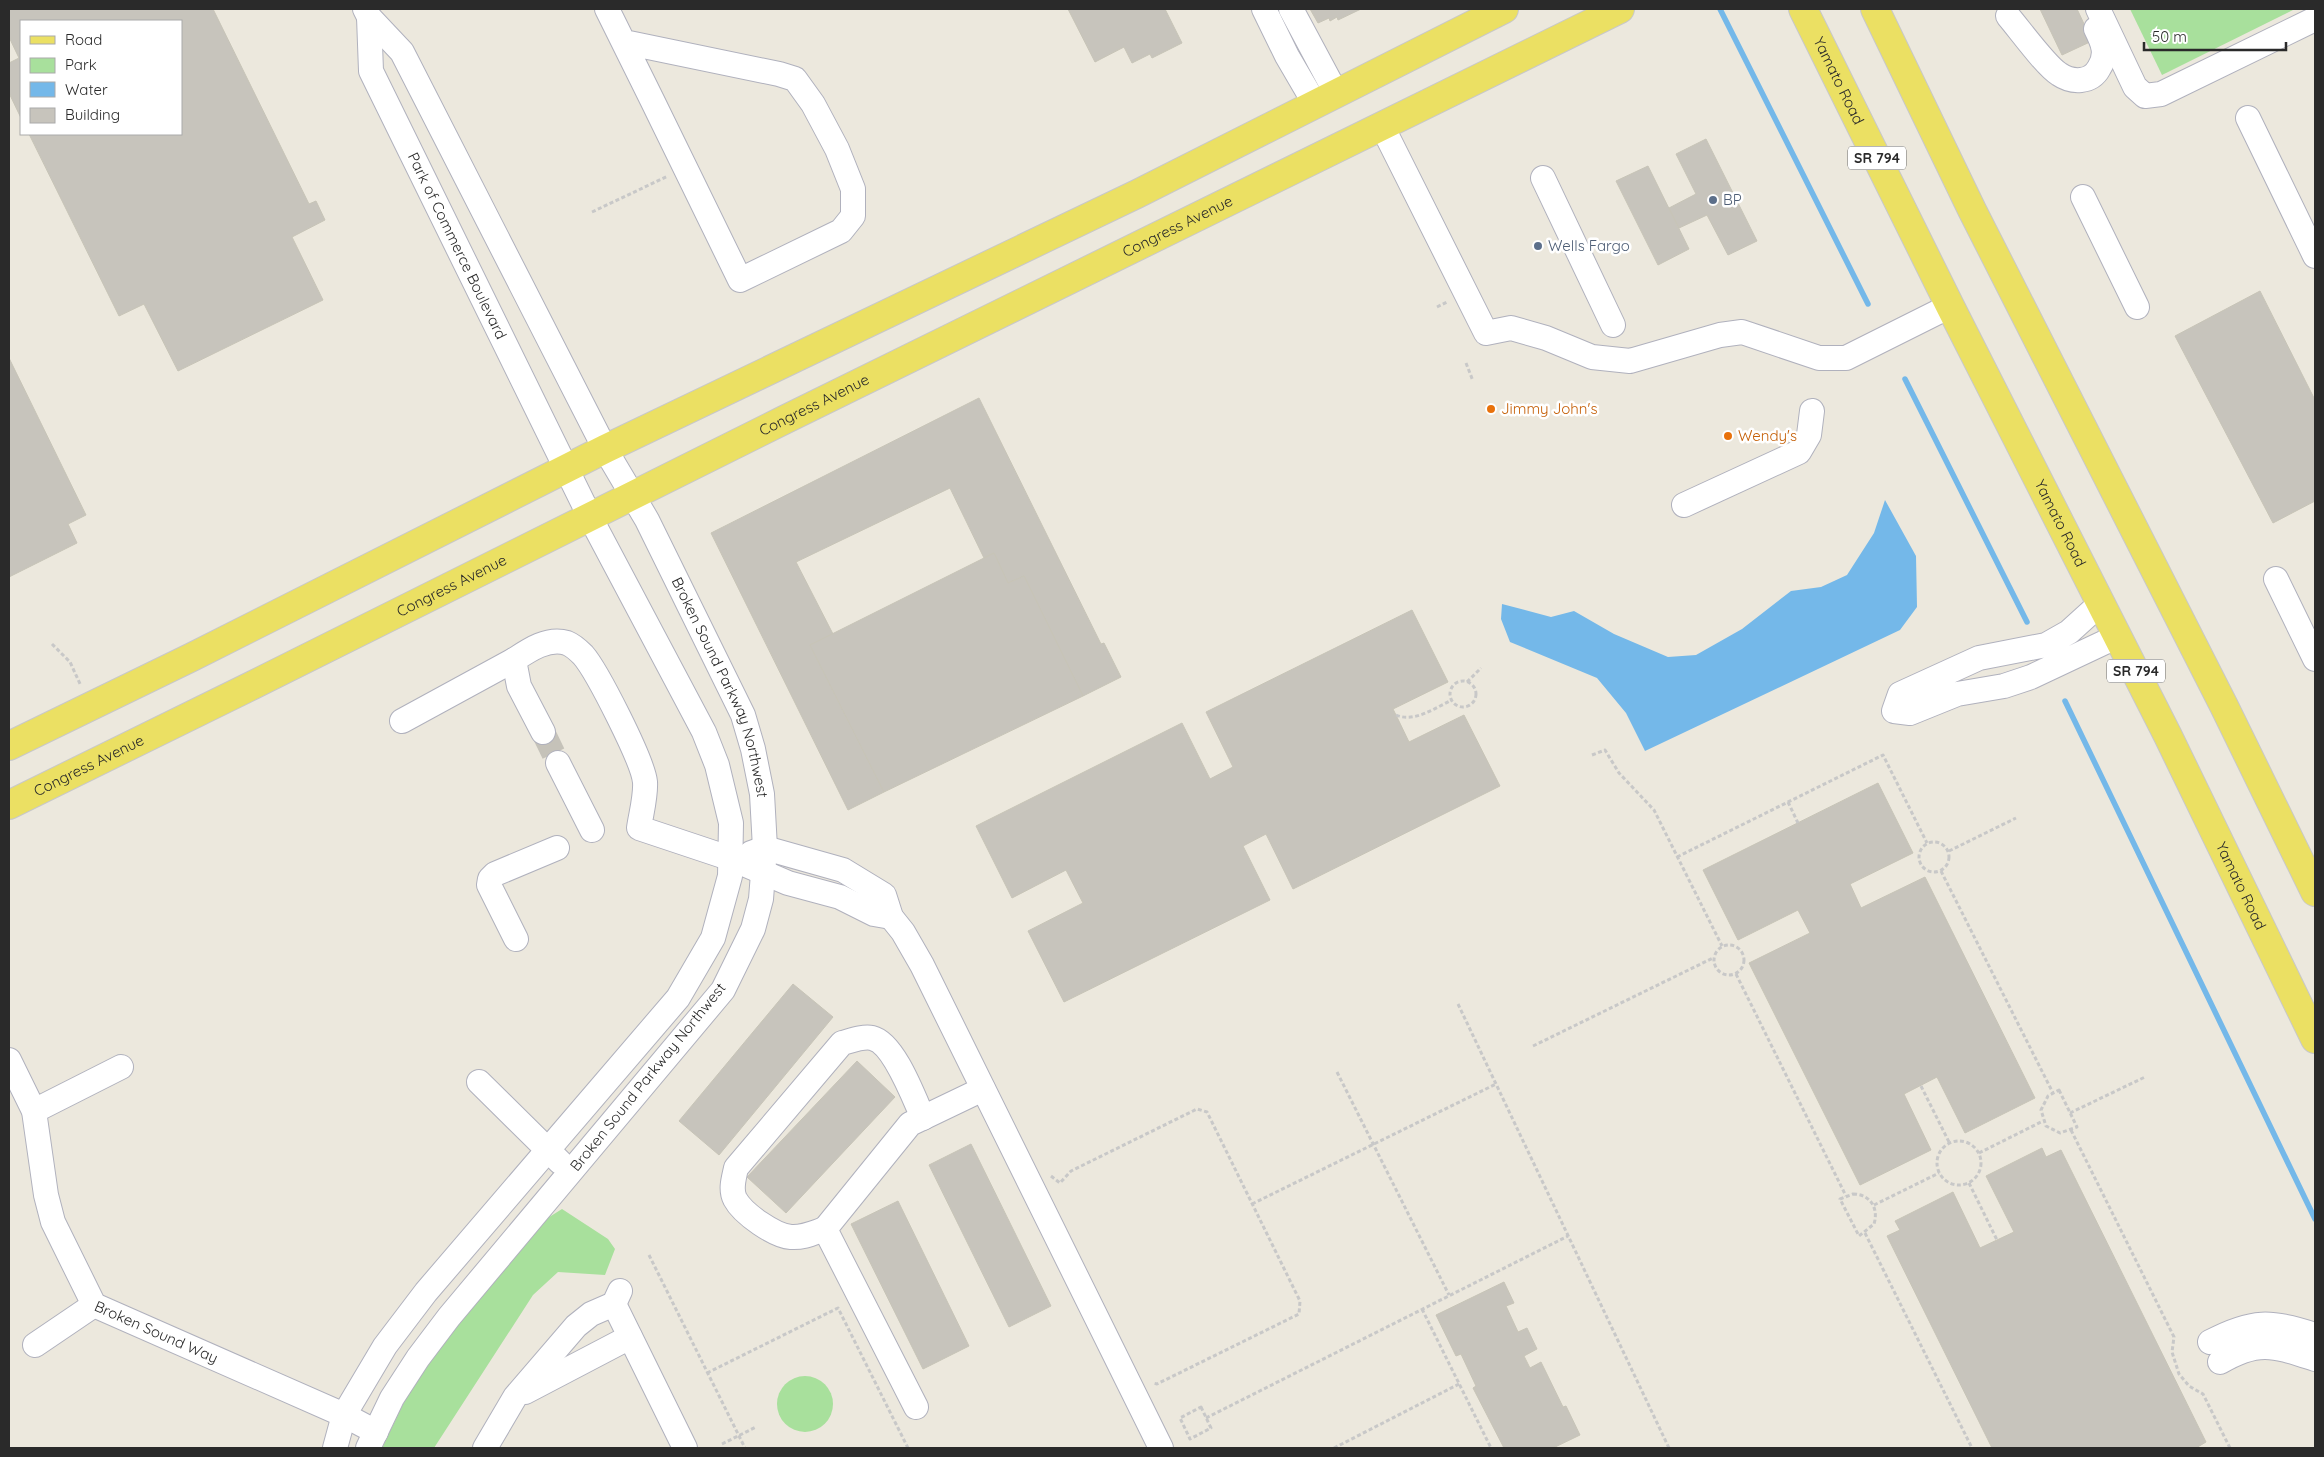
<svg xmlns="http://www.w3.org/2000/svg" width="2324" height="1457" font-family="Quicksand,sans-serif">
<rect width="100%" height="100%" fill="#ece8dd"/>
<g fill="#a8e09c">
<path d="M2130 9H2295L2162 75Z"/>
<path d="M562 1209 608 1239 615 1249 605 1275 558 1272 533 1295 434 1448H382L417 1375 527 1231Z"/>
<circle cx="805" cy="1404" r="28"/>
</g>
<path fill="#74b8e9" d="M1885 500 1916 556 1917 607 1900 630 1645 751 1626 713 1597 678 1510 642 1501 619 1502 604 1551 617 1574 611 1614 634 1668 657 1696 655 1742 629 1791 591 1821 587 1847 575 1874 533Z"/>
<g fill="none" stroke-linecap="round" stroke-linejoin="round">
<g stroke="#74b8e9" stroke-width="5.5">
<path d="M1720 9 1868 304"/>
<path d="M1905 379 2027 622"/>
<path d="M2065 701 2315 1219"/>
</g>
</g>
<g fill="#c7c4bc" stroke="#c7c4b7">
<path d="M9 9H213L309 204 316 201 325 220 292 237 323 300 178 371 144 304 119 316 29 134H181V21H21V118L9 93V63L19 58 9 37Z"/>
<path d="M1068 9H1165L1182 43 1152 58 1150 54 1132 63 1124 47 1095 62Z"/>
<path d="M1310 9H1361L1338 20 1337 17 1330 21 1329 18 1318 23Z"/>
<path d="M2040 9H2077L2092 41 2062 55Z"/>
<path d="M1706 139 1757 241 1728 255 1707 215 1679 228 1669 208 1696 194 1676 154Z"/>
<path d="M1648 166 1689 249 1658 265 1616 181Z"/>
<path d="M2260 291 2315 400V501L2273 523 2175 336Z"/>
<path d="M9 358 86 515 68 524 77 543 9 577Z"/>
<path d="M979 398 1101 644 1104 643 1121 677 1083 696 1024 576 1008 583 994 553 984 558 950 488 796 562 833 634 810 645 884 792 848 810 711 533Z"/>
<path d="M994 553 1008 583 1024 576 1083 696 884 792 810 645Z"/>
<path d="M1412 610 1448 682 1393 709 1396 715 1409 742 1464 715 1500 786 1293 889 1266 834 1243 846 1270 900 1064 1002 1028 931 1083 903 1066 870 1012 898 976 826 1182 723 1210 779 1233 767 1206 712Z"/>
<path d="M1878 783 1913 853 1850 884 1861 908 1925 877 2035 1098 1965 1133 1937 1077 1904 1094 1931 1150 1860 1185 1749 963 1810 933 1798 910 1738 940 1703 870Z"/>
<path d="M793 984 833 1017 719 1155 679 1121Z"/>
<path d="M857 1061 895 1097 786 1213 747 1177Z"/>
<path d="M971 1144 1051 1306 1009 1327 929 1165Z"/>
<path d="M2042 1148 2046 1157 2061 1150 2206 1442 2196 1448H1992L1887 1236 1900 1230 1895 1221 1953 1192 1980 1248 2014 1232 1986 1176Z"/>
<path d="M898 1201 969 1346 923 1369 851 1224Z"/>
<path d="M1504 1282 1514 1303 1506 1306 1518 1332 1527 1328 1537 1349 1524 1356 1530 1368 1541 1362 1563 1407 1566 1406 1580 1435 1553 1448H1504L1473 1388 1476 1386 1461 1354 1456 1356 1436 1315Z"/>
</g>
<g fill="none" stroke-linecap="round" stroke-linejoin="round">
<path stroke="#c5c2b9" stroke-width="24" stroke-dasharray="24 12" stroke-linecap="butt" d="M543 732 558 763"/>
<g stroke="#b0b1bd" stroke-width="26">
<g id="minor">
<path id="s1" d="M365 9 369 17 402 52 605 449 647 520 743 715 753 749 762 794 765 848 761 899 753 929 723 990 449 1317 418 1358 392 1398 368 1448"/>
<path d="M607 9C652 99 696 190 740 280L841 231 853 216V189L837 149 813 104 795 79 779 74 624 42"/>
<path d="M1264 9 1287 56 1315 104"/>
<path d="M1291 9 1336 93"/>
<path d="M2098 9 2135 87 2145 96 2161 94 2315 19"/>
<path d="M2008 16C2020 30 2046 66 2059 74 2072 83 2091 83 2099 68 2108 54 2103 43 2096 29"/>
<path d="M2248 118 2315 256"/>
<path d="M1382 126 1486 333 1511 328 1546 338 1592 357 1630 361 1720 335 1742 332 1819 358H1846L1950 306"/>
<path d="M1543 178 1613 325"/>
<path d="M2083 197 2137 307"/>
<path d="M1684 505 1799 452 1809 435 1812 411"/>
<path d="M2276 579 2315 659"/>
<path d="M2101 603 2069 632 2046 645 1979 658 1900 694 1894 711 1910 713 1957 694 2004 686 2031 677 2118 636"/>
<path d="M402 721 514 660"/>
<path d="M543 732 519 686 514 660C529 650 548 637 567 643 572 645 579 651 583 655 597 671 643 761 645 782 646 796 641 814 639 828L732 859 788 883 840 897 874 914 891 917"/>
<path d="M558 763 592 830"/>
<path d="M751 853 765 848 843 870 884 895 891 917 903 932 922 965 1161 1448"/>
<path d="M516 939 489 885 490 879 495 874 557 848"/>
<path id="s2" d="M9 1060 34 1111 46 1195 53 1222 94 1305 344 1415 376 1432"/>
<path d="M479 1082 560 1162"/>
<path d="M34 1111 121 1067"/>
<path d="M825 1229C813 1233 803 1238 791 1237 775 1236 743 1214 735 1199 730 1189 734 1178 736 1168L842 1043C850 1041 863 1036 872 1038 894 1043 914 1098 923 1118"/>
<path d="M614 1304 685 1448"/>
<path d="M2210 1342C2252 1320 2271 1320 2315 1335"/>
<path d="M35 1345 94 1305"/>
<path d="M2220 1362C2259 1339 2275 1346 2315 1359"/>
<path d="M525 1392 630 1337"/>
<path d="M916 1407 825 1229 910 1124 983 1089"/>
<path d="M335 1448 344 1415 385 1346 426 1292 678 998 713 938 730 876 731 823 717 765 704 732 590 517 371 71 369 17"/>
<path d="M485 1448 515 1397 576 1326 591 1314 614 1304 620 1291"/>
</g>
</g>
<g stroke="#c8c8c8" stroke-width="30">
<g id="major">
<path id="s3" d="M1803 9 1950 306 2168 736 2315 1039"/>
<path d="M1875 9 1972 210 2224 706 2315 892"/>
<path d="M9 746 192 657 605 449 1137 194 1504 9"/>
<path id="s4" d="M9 805 253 685 784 420 1620 9"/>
</g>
</g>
<g stroke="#c8c8c8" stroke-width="3" stroke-dasharray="4 2.5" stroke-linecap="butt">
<path d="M592 212 668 176"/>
<path d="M1437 307 1447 302"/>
<path d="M1466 363 1473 381"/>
<path d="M52 644 70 662 81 686"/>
<circle cx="1463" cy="694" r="13"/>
<path d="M1467 682 1481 668"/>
<path d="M1396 715C1414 723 1435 708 1452 700"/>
<path d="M1592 755 1605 750 1619 773 1654 810 1722 946"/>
<path d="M1788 802 1798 823"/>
<circle cx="1934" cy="857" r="15"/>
<path d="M1949 851 2016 818"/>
<path d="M1677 857 1883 755 1927 843"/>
<path d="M1941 871 2053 1093"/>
<circle cx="1729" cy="960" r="15"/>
<path d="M1736 974 1846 1196"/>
<path d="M1458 1004 1669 1448"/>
<path d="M1533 1046 1713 958"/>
<path d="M1337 1072 1449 1295"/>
<path d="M1921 1086 1949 1142"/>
<path d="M2059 1090 2077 1127 2060 1133 2046 1126 2041 1110 2048 1096Z"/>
<path d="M2070 1113 2145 1077"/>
<path d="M2071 1130 2174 1337 2172 1352 2179 1374 2189 1386 2203 1394 2230 1448"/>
<circle cx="1959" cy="1163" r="22"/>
<path d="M1979 1153 2043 1121"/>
<path d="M1051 1176 1060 1183 1071 1171 1197 1109 1207 1112 1300 1301 1299 1314 1157 1384 1153 1383"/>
<path d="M1969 1183 1997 1240"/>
<path d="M1853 1194C1870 1194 1879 1208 1874 1224L1859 1236 1840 1199Z"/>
<path d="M1252 1204 1496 1084"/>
<path d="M1874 1205 1939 1173"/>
<path d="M1865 1233 1972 1448"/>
<path d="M649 1255 745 1448"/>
<path d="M1422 1309 1491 1448"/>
<path d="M707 1373 838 1308 908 1448"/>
<path d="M1201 1407 1211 1428 1190 1439 1180 1418Z"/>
<path d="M1206 1418 1568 1236"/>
<path d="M722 1444 756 1427"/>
<path d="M1334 1448 1459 1384"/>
</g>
<use href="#minor" stroke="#fff" stroke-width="24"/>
<use href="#major" stroke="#ebe063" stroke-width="28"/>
</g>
<g fill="#5c6f8a" stroke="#fff" stroke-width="2">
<circle cx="1713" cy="200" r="5"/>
<circle cx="1538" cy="246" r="5"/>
</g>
<g fill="#e8710a" stroke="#fff" stroke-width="2">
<circle cx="1491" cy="409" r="5"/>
<circle cx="1728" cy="436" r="5"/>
</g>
<g text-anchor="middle" stroke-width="5" stroke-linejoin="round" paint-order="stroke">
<g fill="#fff" stroke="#6a6a6a" stroke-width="1">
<rect x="1848" y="146.5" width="58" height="23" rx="4"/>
<rect x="2107" y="659.5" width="58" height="23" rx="4"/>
</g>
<g font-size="14" font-weight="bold" fill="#2a2a2a">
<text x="1877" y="163">SR 794</text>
<text x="2136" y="676">SR 794</text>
</g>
<g font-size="15" fill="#2a2a2a" stroke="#fff">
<text dy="5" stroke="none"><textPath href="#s3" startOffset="80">Yamato Road</textPath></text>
<text dy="5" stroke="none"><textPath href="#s4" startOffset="1304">Congress Avenue</textPath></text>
<text transform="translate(457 246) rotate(64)" y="5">Park of Commerce Boulevard</text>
<text dy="5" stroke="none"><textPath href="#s4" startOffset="899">Congress Avenue</textPath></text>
<text dy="5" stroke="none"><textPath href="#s3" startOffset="575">Yamato Road</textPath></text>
<text dy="5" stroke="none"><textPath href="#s4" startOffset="494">Congress Avenue</textPath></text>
<text dy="5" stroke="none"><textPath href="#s1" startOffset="769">Broken Sound Parkway Northwest</textPath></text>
<text dy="5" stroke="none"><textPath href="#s4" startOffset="89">Congress Avenue</textPath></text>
<text dy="5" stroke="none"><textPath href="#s3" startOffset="980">Yamato Road</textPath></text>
<text transform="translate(648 1077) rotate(-51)" y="5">Broken Sound Parkway Northwest</text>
<text dy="5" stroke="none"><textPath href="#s2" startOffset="330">Broken Sound Way</textPath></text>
</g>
<g font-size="15" fill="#4e5e75" stroke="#fff" text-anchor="start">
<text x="1723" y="205">BP</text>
<text x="1548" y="251">Wells Fargo</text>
</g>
<g font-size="15" fill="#c56008" stroke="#fff" text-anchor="start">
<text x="1501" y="414">Jimmy John's</text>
<text x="1738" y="441">Wendy's</text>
</g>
</g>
<rect width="2324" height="1457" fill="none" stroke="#2a2a2a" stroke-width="20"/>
<rect x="20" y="20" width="162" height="115" fill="#ffffff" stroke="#aaaaaa"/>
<rect x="30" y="36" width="25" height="8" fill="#ebe063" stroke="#aaaaaa"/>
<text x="65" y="45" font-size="15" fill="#2a2a2a">Road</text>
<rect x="30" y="58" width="25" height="15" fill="#a8e09c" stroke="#aaaaaa"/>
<text x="65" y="70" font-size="15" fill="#2a2a2a">Park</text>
<rect x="30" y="82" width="25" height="15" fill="#74b8e9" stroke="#aaaaaa"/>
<text x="65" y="95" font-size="15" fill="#2a2a2a">Water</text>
<rect x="30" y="108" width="25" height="15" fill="#c7c4bc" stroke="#aaaaaa"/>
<text x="65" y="120" font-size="15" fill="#2a2a2a">Building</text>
<path d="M2144 42v8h142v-8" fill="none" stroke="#2a2a2a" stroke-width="2.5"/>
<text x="2152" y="42" font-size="15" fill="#2a2a2a" stroke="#ffffff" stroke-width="4" paint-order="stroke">50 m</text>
</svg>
